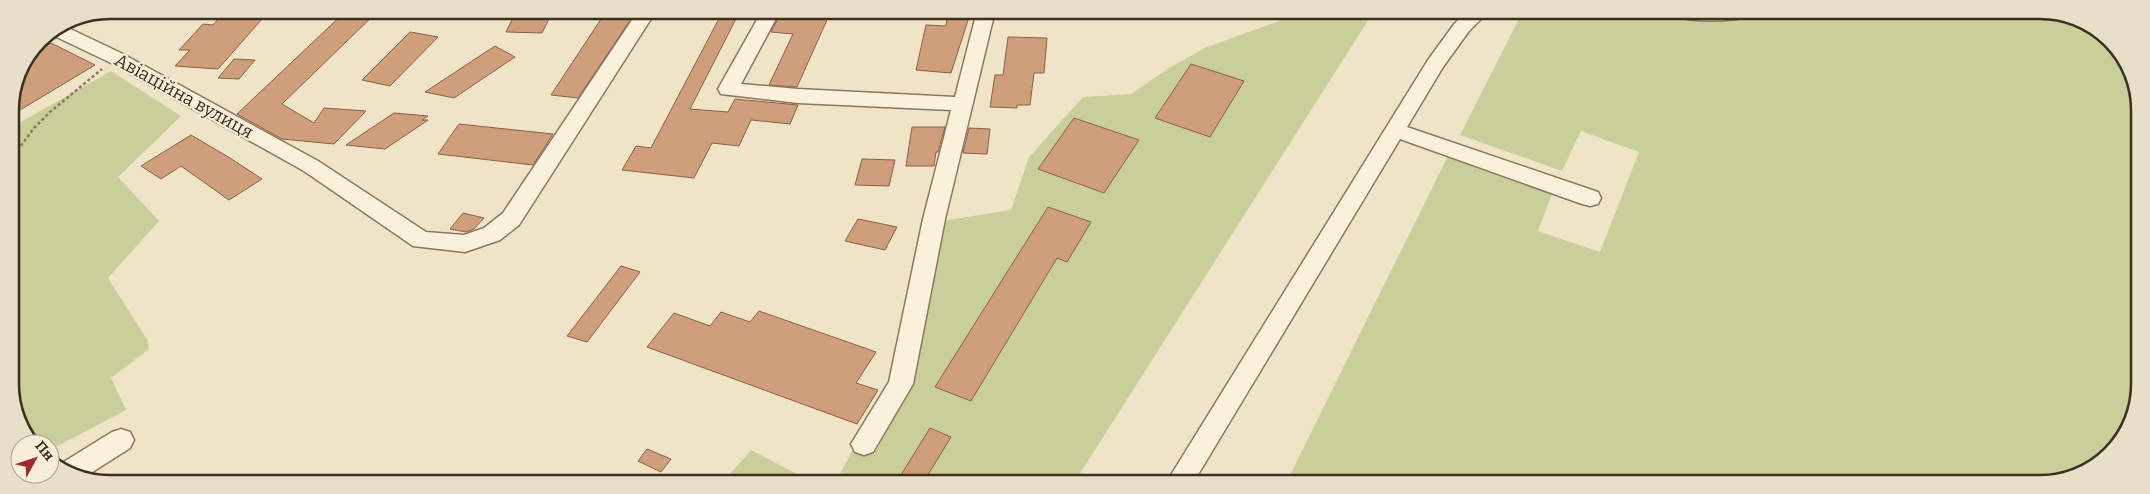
<svg xmlns="http://www.w3.org/2000/svg" width="2150" height="494" font-family="Bitter,serif">
<rect width="100%" height="100%" fill="#f0e4c8"/>
<g fill="#c9cf9b">
<path d="M1307 11H1374L1074 483H835L898 365 929 223 1011 210 1029 157 1083 97 1131 94 1169 68 1207 47Z"/>
<path d="M1523 11 2059 12 2110 39 2138 90V403L2106 459 2046 484 1286 483 1449 154 1553 191 1538 231 1600 252 1639 152 1581 131 1562 171 1460 135Z"/>
<path d="M111 71 181 116 118 177 159 221 108 278 148 341 149 349 111 378 126 410 50 450V444H34L12 404 10 128Z"/>
<path d="M751 450 814 483H722Z"/>
</g>
<g fill="#cf9f7d" stroke="#8d5f41">
<path d="M239 10H270L218 69 175 66 190 50H179L203 24 213 25 225 11 239 12Z"/>
<path d="M347 10H379L282 104 314 123 324 108 366 111 334 144 282 139 237 114Z"/>
<path d="M517 10H541L540 12 552 13 542 33 506 32Z"/>
<path d="M607 10 635 13 578 98 551 95Z"/>
<path d="M723 11H740L690 109 728 112 735 99 798 105 790 124 751 120 739 146 712 143 694 178 622 170 636 146 651 148Z"/>
<path d="M782 11H831L797 87 769 85 793 34 771 32Z"/>
<path d="M948 11H971L951 73 916 70 926 25 946 26Z"/>
<path d="M410 32 438 37 390 86 362 80Z"/>
<path d="M1008 37 1047 38 1044 73H1034L1030 105H1017V108L990 107 995 75H1003Z"/>
<path d="M51 43 95 65 10 116V104L18 72 28 57Z"/>
<path d="M495 46 515 57 454 98 425 92Z"/>
<path d="M234 59 255 60 239 79 218 78Z"/>
<path d="M1191 64 1244 81 1210 137 1155 118Z"/>
<path d="M394 113 428 116 422 120H428L385 149 346 145Z"/>
<path d="M1074 118 1139 140 1104 193 1038 169Z"/>
<path d="M459 124 553 134 533 165 438 154Z"/>
<path d="M912 127H945L938 152H936L934 166H906Z"/>
<path d="M969 128 990 129 987 154 963 153Z"/>
<path d="M191 135 230 158 262 179 229 200 181 166 161 179 141 166Z"/>
<path d="M862 159 895 160 889 186 855 185Z"/>
<path d="M1048 207 1091 222 1067 262 1057 258 971 401 935 387Z"/>
<path d="M463 213 484 218 474 229 466 232 450 229Z"/>
<path d="M858 219 897 227 885 250 845 241Z"/>
<path d="M621 266 640 272 587 342 567 336Z"/>
<path d="M759 311 876 352 856 383 878 390 857 424 647 347 674 313 710 326 721 312 750 322Z"/>
<path d="M930 428 951 437 923 483H896Z"/>
<path d="M647 449 671 459 661 472 638 461Z"/>
</g>
<g fill="none" stroke-linecap="round" stroke-linejoin="round">
<g stroke="#8d765c" stroke-width="3">
<g id="minor">
<path d="M638 11H656L519 225 500 240 465 252 413 246 304 171 109 62 48 33 62 25 123 54 318 161 426 232 464 235 484 228 503 213Z"/>
<path d="M762 11H780L741 84 798 89 955 97 977 11H995L945 219 913 384 873 452 864 455 855 452 851 444 889 382 923 219 951 110 798 103 721 94 718 89Z"/>
<path d="M1468 11H1489L1469 31 1443 67 1407 127 1598 192 1601 198 1598 204 1590 206 1582 204 1400 139 1193 483H1166L1428 60 1455 23Z"/>
<path d="M1669 12V11L1754 12 1752 16C1728 22 1695 22 1671 16Z"/>
<path d="M121 429 130 432 134 440 130 448 83 478 60 466 62 463 112 432Z"/>
</g>
</g>
<path stroke="#8d765c" stroke-width="2.5" stroke-dasharray="3 2.5" stroke-linecap="butt" d="M11 159 34 128 50 112 102 69"/>
<use href="#minor" fill="#faf1dc" fill-rule="evenodd"/>
</g>
<g text-anchor="middle" stroke-width="4.5" stroke-linejoin="round" paint-order="stroke">
<g font-size="18" fill="#3d2e20" stroke="#f7eed8">
<text transform="translate(184 96) rotate(29)" y="6">Авіаційна вулиця</text>
</g>
</g>
<path d="M0 0H2150V494H0ZM110 19H2040A91 91 0 0 1 2131 110V384A91 91 0 0 1 2040 475H110A91 91 0 0 1 19 384V110A91 91 0 0 1 110 19Z" fill="#e8dfc9" fill-rule="evenodd"/>
<path fill="none" stroke="#3d2e20" stroke-width="2.5" d="M110 19H2040A91 91 0 0 1 2131 110V384A91 91 0 0 1 2040 475H110A91 91 0 0 1 19 384V110A91 91 0 0 1 110 19Z"/>
<g transform="translate(35 459) rotate(50)"><circle r="24" fill="#f7eed8" stroke="#ada18e"/>
<path d="M0-4L9 19L0 12L-9 19Z" fill="#9e2a2b"/>
<text y="-8" font-size="14" font-weight="bold" text-anchor="middle" fill="#3d2e20">Пн</text>
</g>
</svg>
